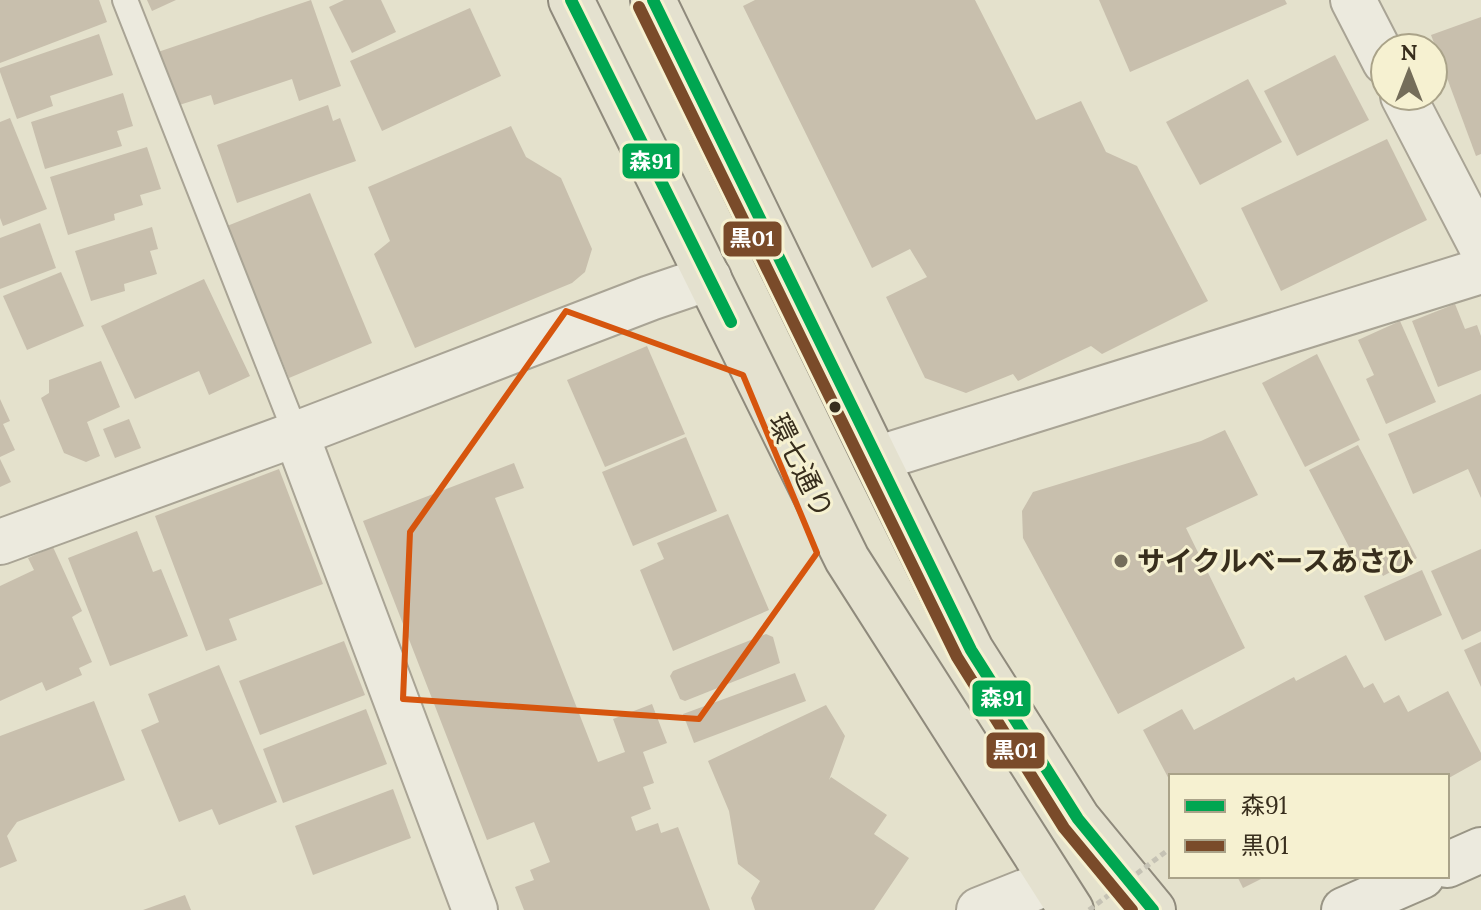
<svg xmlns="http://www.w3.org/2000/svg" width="1481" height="910" font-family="Lora,'Noto Sans JP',serif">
<rect width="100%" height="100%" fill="#e4e1cc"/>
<g fill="#c8bfad">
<path d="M0 0H99L107 22 0 63Z"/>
<path d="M147 0H176L152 11Z"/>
<path d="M311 0 341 86 299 101 292 79 214 105 211 95 176 106 158 52Z"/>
<path d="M344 0H381L396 32 352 53 329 7Z"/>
<path d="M755 0H975L1036 120 1081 101 1106 152 1137 166 1208 301 1102 354 1091 346 1018 381 1013 374 966 393 925 378 886 297 927 277 910 249 872 268 743 6Z"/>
<path d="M1099 0H1285L1287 4 1130 72Z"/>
<path d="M470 8 501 76 382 131 350 61Z"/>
<path d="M1481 17V154L1476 156 1431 35Z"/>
<path d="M99 34 113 75 50 96 53 106 17 119 0 72V68Z"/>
<path d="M1335 55 1369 120 1297 156 1264 91Z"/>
<path d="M1248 79 1282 142 1200 185 1166 122Z"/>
<path d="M123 93 133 126 117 131 122 146 45 169 31 122Z"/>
<path d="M328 105 333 121 340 118 356 161 237 203 217 145Z"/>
<path d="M10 118 47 209 3 226 0 218V122Z"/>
<path d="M511 126 526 157 561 178 592 249 585 272 572 283 415 348 374 254 390 241 368 187Z"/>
<path d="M1387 139 1427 220 1281 291 1241 208Z"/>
<path d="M147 147 161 189 140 195 143 205 114 214 115 220 68 235 50 177Z"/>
<path d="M310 193 372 343 289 378 227 226Z"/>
<path d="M40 223 56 268 0 289V238Z"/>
<path d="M152 227 158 249 150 251 157 274 124 284 125 291 91 301 75 251Z"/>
<path d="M61 272 84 326 27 350 3 296Z"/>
<path d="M204 279 250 376 209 395 199 371 135 399 101 326Z"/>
<path d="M1455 304 1465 329 1477 325 1481 336V370L1438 387 1412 321Z"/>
<path d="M1400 321 1436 402 1386 424 1366 379 1374 375 1358 340Z"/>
<path d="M647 346 685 434 605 467 567 380Z"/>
<path d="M1317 354 1360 440 1305 467 1262 383Z"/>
<path d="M101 361 120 407 87 422 100 456 86 462 64 453 41 398 49 393V380Z"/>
<path d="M1481 394V498L1468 469 1413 494 1388 434Z"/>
<path d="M0 399 10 421 3 424 15 450 0 457Z"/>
<path d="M129 419 141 448 115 458 103 429Z"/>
<path d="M1225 430 1258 495 1186 528 1245 648 1118 714 1023 538 1022 511 1033 492 1201 441Z"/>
<path d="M686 437 717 511 633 546 602 472Z"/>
<path d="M1358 445 1417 558 1383 576 1376 563 1361 570 1309 470Z"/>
<path d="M0 459 11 482 0 487Z"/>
<path d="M514 463 524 488 495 498 598 762 625 752 613 719 652 704 667 743 643 752 654 783 643 787 651 809 631 817 636 831 658 823 661 833 678 827 710 910H524L515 887 534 880 530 870 550 862 534 822 487 840 363 521Z"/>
<path d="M279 469 323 584 229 619 237 640 206 651 155 516Z"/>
<path d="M728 514 769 610 673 651 640 570 664 559 657 543Z"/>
<path d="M137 531 153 572 161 569 188 636 110 666 68 558Z"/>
<path d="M53 547 82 611 72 617 92 662 79 668 82 675 46 691 42 682 0 701V586L34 570 28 558Z"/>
<path d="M1481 549V631L1462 640 1431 571Z"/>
<path d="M1422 570 1442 615 1385 641 1364 596Z"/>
<path d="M766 634 773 637 780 663 685 701 680 699 670 676 673 671Z"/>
<path d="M344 641 365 695 260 735 239 681Z"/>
<path d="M1481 642V687L1464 650Z"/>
<path d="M1346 655 1364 688 1373 683 1384 703 1399 695 1408 712 1448 691 1481 753V760L1447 779V776H1171V783L1143 730 1182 709 1194 730 1294 677 1296 681Z"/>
<path d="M219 665 277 802 219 825 212 809 179 822 141 730 159 722 148 694Z"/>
<path d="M795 673 806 701 694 743 683 714Z"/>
<path d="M94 701 125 780 17 822 7 836 17 861 0 868V736Z"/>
<path d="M826 705 845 736 829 780 831 777 887 815 874 834 909 858 874 910H755L751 898 760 881 738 864 729 811 708 761Z"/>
<path d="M366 709 387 764 283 803 263 749Z"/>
<path d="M393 789 411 838 313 875 295 826Z"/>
<path d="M1237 876H1267L1243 888Z"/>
<path d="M185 895 191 910H143Z"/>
</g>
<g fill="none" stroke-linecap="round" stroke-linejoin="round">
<g stroke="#a9a495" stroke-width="28">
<path id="lane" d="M125 0 296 434"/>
</g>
<g stroke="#a9a495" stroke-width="48">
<g id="street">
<path d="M1353 0 1385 62"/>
<path d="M1403 96 1481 246"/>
<path d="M296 434 475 910"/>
<path d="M876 459 1481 271"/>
<path d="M0 542 296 434 650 298 709 278"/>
<path d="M979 910 1052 881"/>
</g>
</g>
<g stroke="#999585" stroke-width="48">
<g id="secondary">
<path d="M1447 865 1481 850"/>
<path d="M1344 910 1422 876"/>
</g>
</g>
<g stroke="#8f8a7c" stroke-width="48">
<g id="primary">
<path d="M571 0 847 559 1071 910"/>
<path d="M653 0 876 459 971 650 1078 819 1153 910"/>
</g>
</g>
<use href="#lane" stroke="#eceade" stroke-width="24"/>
<use href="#street" stroke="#eceade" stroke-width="44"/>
<use href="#secondary" stroke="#eceade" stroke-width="44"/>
<use href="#primary" stroke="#e4e1cf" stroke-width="44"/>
<path stroke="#c5c2b4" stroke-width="5" stroke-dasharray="6 4" stroke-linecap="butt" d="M1089 910 1168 850"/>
<g stroke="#f6f1d1" stroke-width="18">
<g id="bus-1">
<path d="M571 0 731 322"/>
<path d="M653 0 971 650 1078 819 1153 910"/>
</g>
</g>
<g stroke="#f6f1d1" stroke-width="18">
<path id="bus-2" d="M639 7 957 657 1064 828 1132 910"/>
</g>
<use href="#bus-1" stroke="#00a651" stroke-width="12"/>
<use href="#bus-2" stroke="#7a4b2a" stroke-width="12"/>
</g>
<path fill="none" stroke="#d6550e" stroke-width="6" stroke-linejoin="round" d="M566 311 743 375 817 553 699 719 403 699 410 532Z"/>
<circle fill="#382e1d" stroke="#f6f1d1" stroke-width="3" cx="835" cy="407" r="7"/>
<circle fill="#746d5a" stroke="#f6f1d1" stroke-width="3" cx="1121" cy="561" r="8"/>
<g text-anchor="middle" stroke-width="6" stroke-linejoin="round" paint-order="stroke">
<g font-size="28" fill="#382e1d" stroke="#f6f1d1">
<text transform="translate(801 466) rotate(64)" y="10">環七通り</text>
</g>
<g font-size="28" font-weight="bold" fill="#382e1d" stroke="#f6f1d1" text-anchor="start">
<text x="1137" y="571">サイクルベースあさひ</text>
</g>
</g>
<g stroke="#f6f1d1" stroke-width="3">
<rect x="621" y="142" width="60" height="38" rx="8" fill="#00a651"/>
<rect x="722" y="220" width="61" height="38" rx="8" fill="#7a4b2a"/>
<rect x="971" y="679" width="61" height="39" rx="8" fill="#00a651"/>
<rect x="985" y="731" width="61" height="39" rx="8" fill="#7a4b2a"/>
</g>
<g font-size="22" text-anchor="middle" font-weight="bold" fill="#fff">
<text x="651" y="169">森91</text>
<text x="752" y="246">黒01</text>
<text x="1002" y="706">森91</text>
<text x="1015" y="758">黒01</text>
</g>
<rect x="1169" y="774" width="280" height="104" fill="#f6f1d1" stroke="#aaa389" stroke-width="2"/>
<rect x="1185" y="800" width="40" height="12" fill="#00a651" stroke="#aaa389" stroke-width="2"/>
<text x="1241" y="814" font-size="24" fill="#382e1d">森91</text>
<rect x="1185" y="840" width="40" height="12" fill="#7a4b2a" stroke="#aaa389" stroke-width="2"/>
<text x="1241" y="854" font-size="24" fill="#382e1d">黒01</text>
<g transform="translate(1409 72)"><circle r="38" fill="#f6f1d1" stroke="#aaa389" stroke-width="2"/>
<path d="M0-6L14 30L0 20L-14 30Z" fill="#746d5a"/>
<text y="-12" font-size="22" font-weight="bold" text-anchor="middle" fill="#382e1d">N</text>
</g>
</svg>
